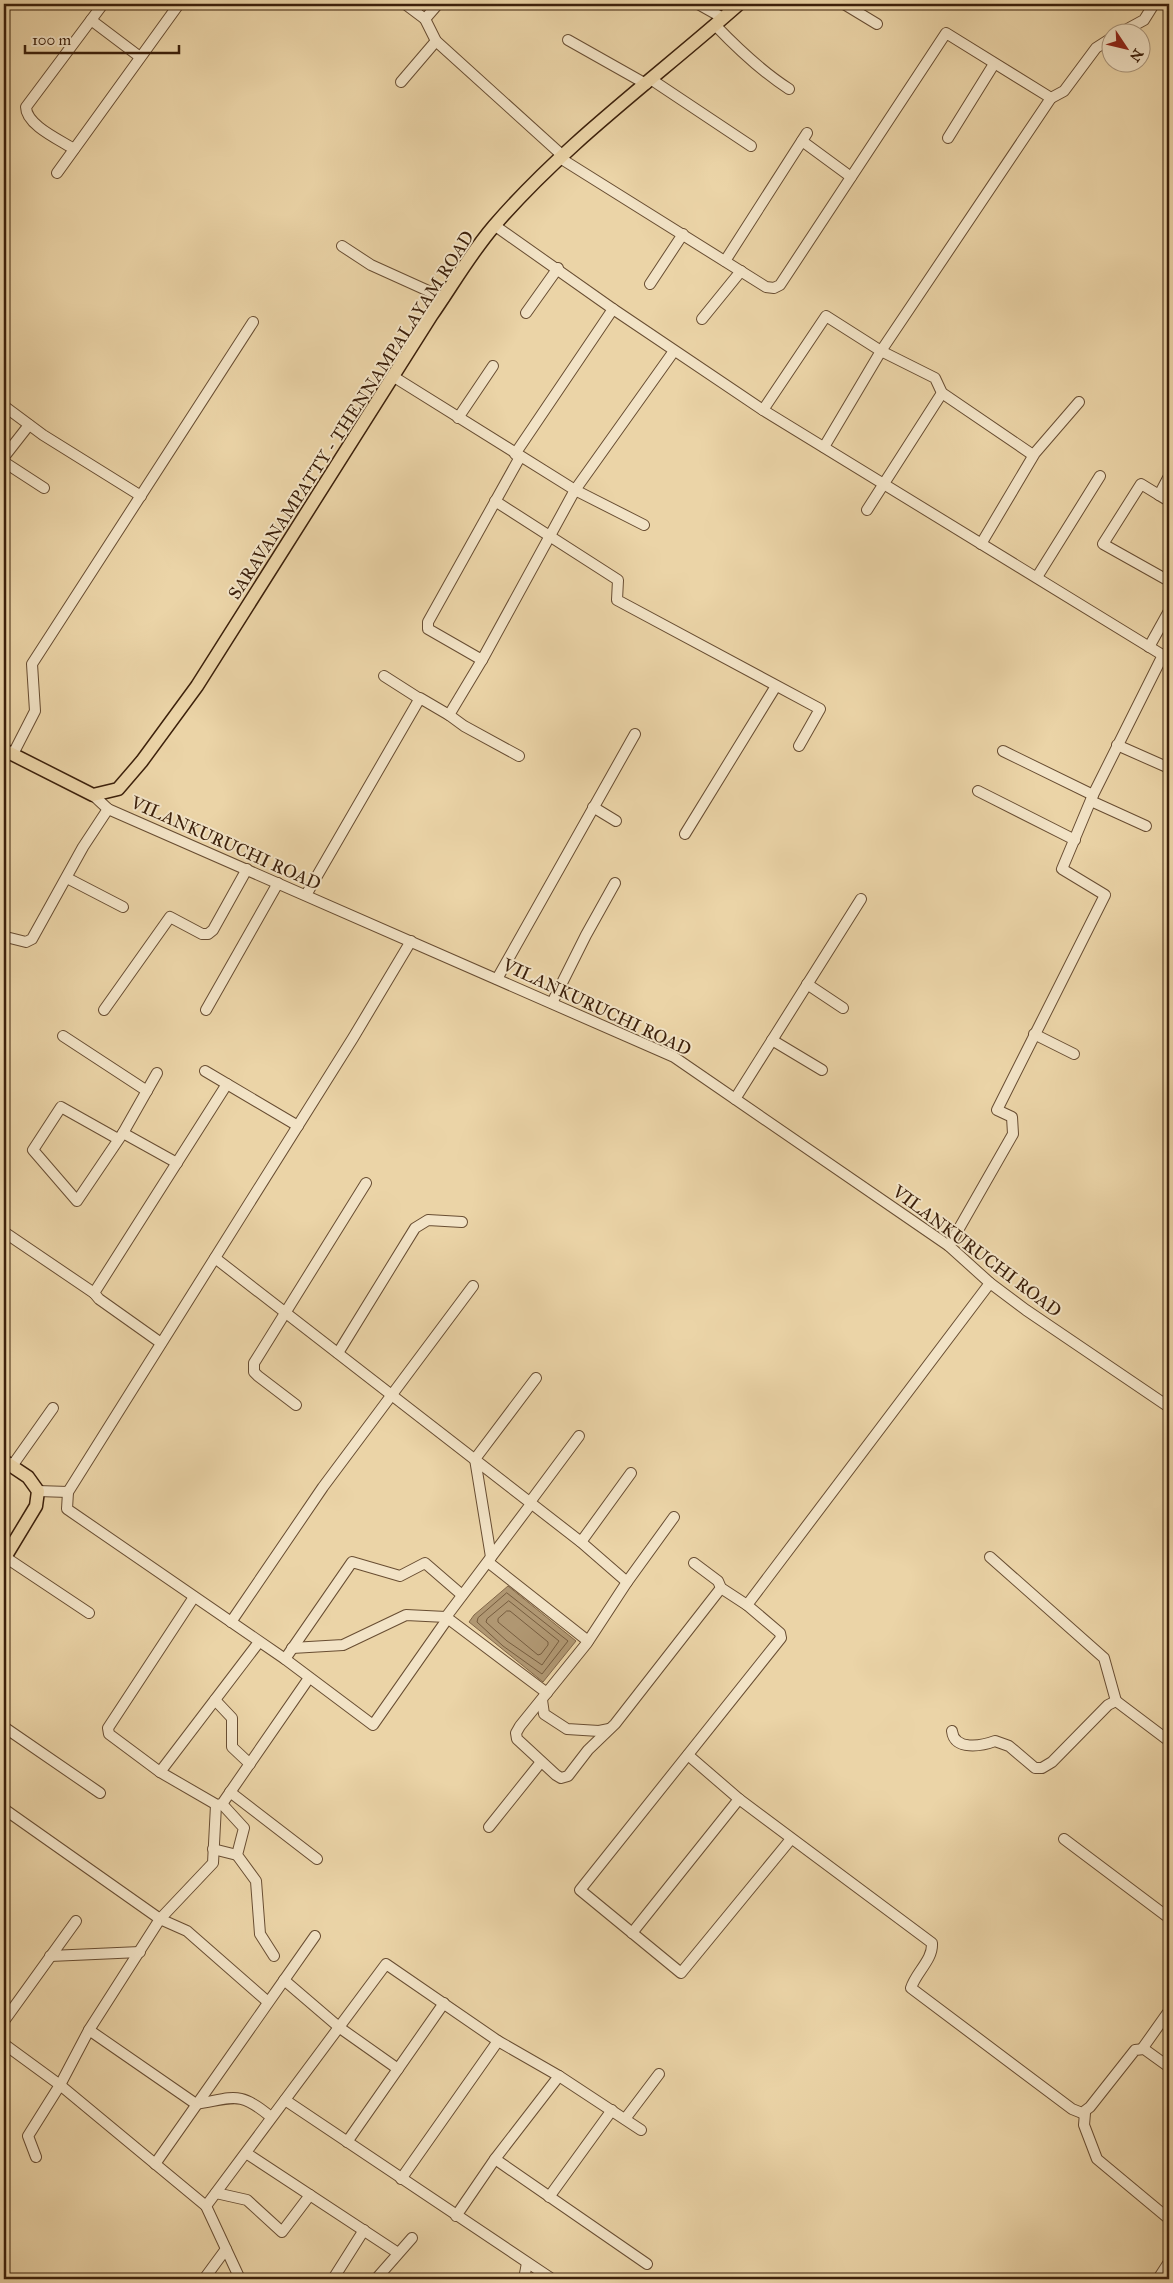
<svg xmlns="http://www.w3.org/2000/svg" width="1173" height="2283" font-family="'IM FELL Great Primer',serif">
<rect width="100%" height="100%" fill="#ebd4a7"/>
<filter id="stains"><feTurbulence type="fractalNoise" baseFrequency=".004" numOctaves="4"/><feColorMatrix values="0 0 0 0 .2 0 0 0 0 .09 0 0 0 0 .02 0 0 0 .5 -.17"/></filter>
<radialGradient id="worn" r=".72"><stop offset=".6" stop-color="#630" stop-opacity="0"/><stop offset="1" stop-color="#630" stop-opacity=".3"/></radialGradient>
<path fill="#b09772" stroke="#826749" d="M508 1586 576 1641 543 1682 469 1622 474 1615Z"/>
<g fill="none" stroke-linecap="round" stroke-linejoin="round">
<g stroke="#765c3e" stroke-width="1">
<path d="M507 1593 568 1641 542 1674 503 1646 477 1622 478 1618Z"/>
<path d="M509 1601 559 1641 542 1665 507 1641 486 1622 487 1619Z"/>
<path d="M507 1611H510L548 1642V1645L541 1654 538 1655 498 1622V1619Z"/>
</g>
<g stroke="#684d32" stroke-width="12">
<g id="minor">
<path d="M405 4 425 19 436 41 563 156"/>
<path d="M698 4 723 18"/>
<path d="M844 4 877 24"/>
<path d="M425 19 438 4"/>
<path d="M91 20 140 57"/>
<path d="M715 25C738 49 761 71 789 89"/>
<path d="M1122 32 1144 20 1154 4"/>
<path d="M568 40 646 84"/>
<path d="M652 80 751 146"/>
<path d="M401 82 436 41"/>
<path d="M1051 98 1064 91 1096 48 1110 39"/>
<path d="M948 138 994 64"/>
<path d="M802 141 851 177"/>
<path d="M74 149C60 140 26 125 26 107L103 4"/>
<path d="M560 158 766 287 774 288 780 285 946 33 1051 98 881 351 824 447"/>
<path d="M57 173 179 4"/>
<path d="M494 225 613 309 763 410 1169 659"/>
<path d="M342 246 371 265 444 298"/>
<path d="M725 261 807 133"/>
<path d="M650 284 683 234"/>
<path d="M526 313 558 268"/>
<path d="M702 319 741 271"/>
<path d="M394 377 575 490 482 660 428 629V622L520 457"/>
<path d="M4 406 43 435 141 496"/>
<path d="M763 410 826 316 881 351 935 378 942 393 1033 455"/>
<path d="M458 418 493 366"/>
<path d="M515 454 613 309"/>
<path d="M4 457 29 425"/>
<path d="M4 462 44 488"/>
<path d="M1169 476 1159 495 1141 484 1103 544 1169 581"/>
<path d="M1159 495 1169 501"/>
<path d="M495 501 618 580 617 600 820 709 799 746"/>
<path d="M867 510 942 393"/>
<path d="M644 525 575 490 674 351"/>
<path d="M981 544 1035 453 1079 402"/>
<path d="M1037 577 1100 476"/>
<path d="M1149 647 1169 611"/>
<path d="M384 676 420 699"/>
<path d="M449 715 464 726 519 756"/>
<path d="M1117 745 1169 768"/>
<path d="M1003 751 1093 795"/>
<path d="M13 754 35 711 32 664 253 322"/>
<path d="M978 791 1075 840"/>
<path d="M93 795 108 809 674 1057 949 1246 990 1283 1026 1310 1169 1407"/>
<path d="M1091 801 1146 826"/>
<path d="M593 807 616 821"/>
<path d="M685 834 776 686"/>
<path d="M67 878 123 907"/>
<path d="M306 895 420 698 449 715 482 660"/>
<path d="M10 938 26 942 32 939 83 847 108 809"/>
<path d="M497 979 635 734"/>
<path d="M807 984 843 1008"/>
<path d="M552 1003 586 935 615 883"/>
<path d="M104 1010 170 917 202 934H208L213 930 247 869"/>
<path d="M206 1010 278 883"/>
<path d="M1034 1034 1074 1054"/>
<path d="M63 1036 147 1091"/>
<path d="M772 1040 822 1070"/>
<path d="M205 1071 298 1126"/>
<path d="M735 1099 861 899"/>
<path d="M123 1133 157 1073"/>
<path d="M118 1139 61 1107 33 1150 77 1201 123 1133 177 1163"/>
<path d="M4 1232 94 1293"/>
<path d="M949 1246 1013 1134 1012 1117 997 1110 1105 895 1062 869 1093 795 1163 655"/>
<path d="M215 1258 581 1542 627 1582"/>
<path d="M161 1343 99 1299 94 1293 227 1084"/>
<path d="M338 1353 415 1228 428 1220 462 1222"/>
<path d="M296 1405 258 1376 254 1372V1363L366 1183"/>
<path d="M12 1466 53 1408"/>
<path d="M38 1491 68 1492 353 1038 411 941"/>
<path d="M68 1492 67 1509 285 1659 373 1725 448 1618"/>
<path d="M530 1502 579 1436"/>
<path d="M531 1504 446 1617 547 1693"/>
<path d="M674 1517 627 1582 587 1643 520 1726 516 1733 517 1739 556 1775 561 1778 568 1776 588 1750 615 1724 721 1588"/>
<path d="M581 1542 631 1473"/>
<path d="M5 1557 89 1613"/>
<path d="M491 1557 475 1459 536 1378"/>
<path d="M488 1562 588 1641"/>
<path d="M694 1563 718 1581 721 1588 747 1605 780 1633 781 1638 580 1890 681 1973 791 1839"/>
<path d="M194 1597 108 1728 109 1734 160 1772 217 1805 222 1804 309 1678"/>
<path d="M747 1605 990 1283"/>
<path d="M231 1622 323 1487 473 1286"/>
<path d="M292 1648 343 1645 406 1615 446 1617"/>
<path d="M285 1659 352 1562 400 1576 425 1563 462 1595"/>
<path d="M215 1700 232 1718V1747L250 1764"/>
<path d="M542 1700 544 1714 567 1729 599 1731 609 1729"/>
<path d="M1116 1701 1169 1741"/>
<path d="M4 1727 100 1793"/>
<path d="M952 1731C954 1751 982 1746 995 1741L1009 1746 1035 1768H1042L1052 1762 1108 1705 1116 1701 1104 1658 990 1557"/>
<path d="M688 1755 739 1799 932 1943C933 1960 916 1972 911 1988L1072 2109 1082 2113 1090 2107 1135 2050 1144 2049 1169 2067"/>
<path d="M160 1772 259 1642"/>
<path d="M230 1792 317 1859"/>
<path d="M222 1804 244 1828 237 1855 256 1881 260 1934 274 1956"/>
<path d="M4 1809 160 1919 187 1931 268 2002"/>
<path d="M489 1827 541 1762"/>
<path d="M1064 1839 1169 1918"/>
<path d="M213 1849 237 1855"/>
<path d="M632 1933 739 1799"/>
<path d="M50 1956 140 1952"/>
<path d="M284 1980 340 2028 398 2069"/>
<path d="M4 2021 76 1921"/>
<path d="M89 2030 196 2104C234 2098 239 2090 271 2117"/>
<path d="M4 2044 60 2085 206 2206 240 2279"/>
<path d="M1142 2049 1169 2011"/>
<path d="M285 2100 552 2279"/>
<path d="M1082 2113H1085L1084 2125 1097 2159 1169 2219"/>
<path d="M625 2119 659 2074"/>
<path d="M347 2142 444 2003"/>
<path d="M246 2153 398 2253"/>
<path d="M36 2157 28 2136 60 2085 89 2030 160 1919 213 1863 216 1805"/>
<path d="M495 2159 647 2264"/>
<path d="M155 2164 315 1936"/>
<path d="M401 2179 498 2041"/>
<path d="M216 2193 247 2200 282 2232 310 2195"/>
<path d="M549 2197 612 2110"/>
<path d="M206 2206 386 1964 498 2041 559 2076 641 2130"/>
<path d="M456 2216 495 2159 559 2076"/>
<path d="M204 2279 226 2249"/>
<path d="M333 2279 364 2230"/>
<path d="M376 2279 412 2238"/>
<path d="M524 2279 527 2263"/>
<path d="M1158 2279 1169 2262"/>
</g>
</g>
<g stroke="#3c200b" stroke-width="15">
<g id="major">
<path d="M4 750 93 795 118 789 142 761 197 686 431 316C452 286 470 254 494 226 564 144 658 76 739 4"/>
<path d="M4 1461 28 1477 38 1491 36 1506 4 1559"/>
</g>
</g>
<use href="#minor" stroke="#f2e3c6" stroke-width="10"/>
<use href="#major" stroke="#ebd4a7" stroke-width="12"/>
</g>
<g text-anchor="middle" stroke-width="4" stroke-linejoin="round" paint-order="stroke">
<g font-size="18" fill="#3c200b" stroke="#f2e3c6">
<text transform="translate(351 415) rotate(-57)" y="6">SARAVANAMPATTY - THENNAMPALAYAM ROAD</text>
<text transform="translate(226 843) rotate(24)" y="6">VILANKURUCHI ROAD</text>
<text transform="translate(597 1007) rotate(25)" y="6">VILANKURUCHI ROAD</text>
<text transform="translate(977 1251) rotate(37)" y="6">VILANKURUCHI ROAD</text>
</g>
</g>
<rect width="1173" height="2283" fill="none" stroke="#ebd4a7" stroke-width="20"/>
<rect x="5" y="5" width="1163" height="2273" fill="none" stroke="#3c200b" stroke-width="2.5"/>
<rect x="10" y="10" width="1153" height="2263" fill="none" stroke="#3c200b"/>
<g transform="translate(1126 48) rotate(125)"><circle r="24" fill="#f2e3c6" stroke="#a9957b"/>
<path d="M0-4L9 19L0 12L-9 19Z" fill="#8f2418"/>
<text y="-8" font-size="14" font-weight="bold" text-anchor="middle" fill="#3c200b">N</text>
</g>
<path d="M25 45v8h154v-8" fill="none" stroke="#3c200b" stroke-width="2.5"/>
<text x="32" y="45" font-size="15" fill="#3c200b" stroke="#f2e3c6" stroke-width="4" paint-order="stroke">100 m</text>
<rect width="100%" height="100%" filter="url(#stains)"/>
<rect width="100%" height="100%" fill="url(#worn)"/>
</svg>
